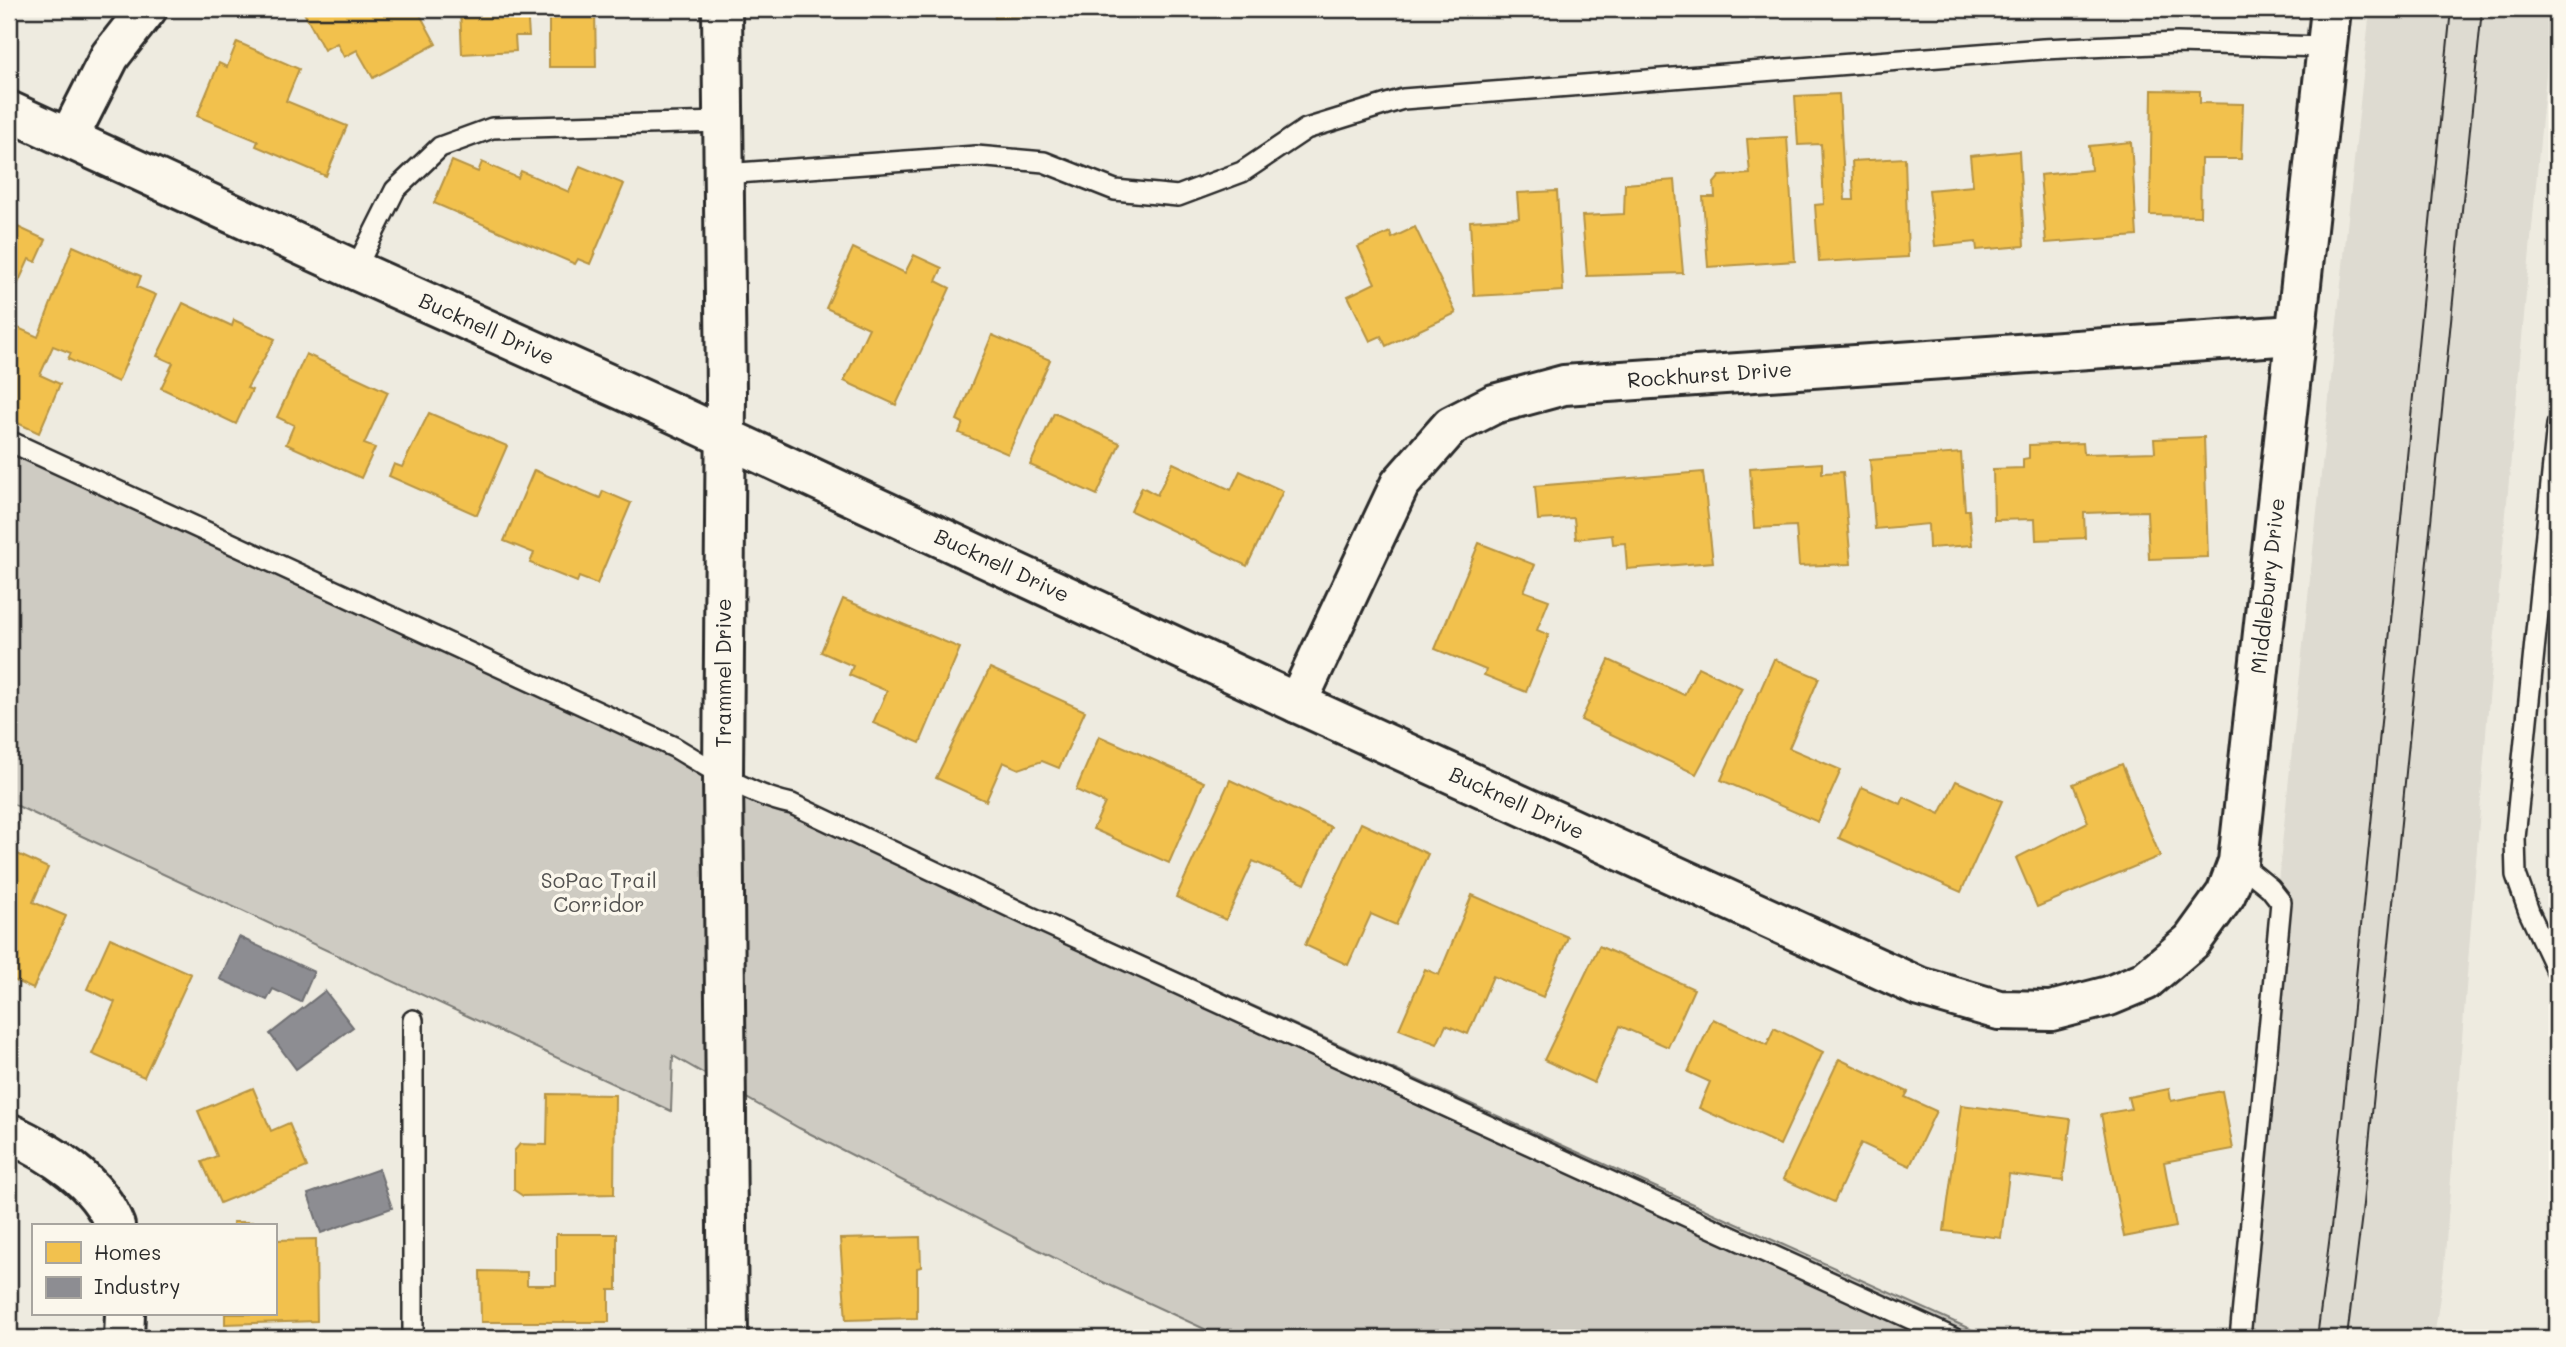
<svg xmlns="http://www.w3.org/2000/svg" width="2566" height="1347" font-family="Mali,sans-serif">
<rect width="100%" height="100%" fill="#eeebe0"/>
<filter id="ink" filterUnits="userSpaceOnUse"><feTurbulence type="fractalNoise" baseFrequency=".0143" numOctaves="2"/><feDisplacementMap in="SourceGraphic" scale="14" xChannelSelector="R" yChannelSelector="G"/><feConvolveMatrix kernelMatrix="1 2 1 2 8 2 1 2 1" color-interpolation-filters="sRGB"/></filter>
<g filter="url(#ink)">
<path fill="#dedbd1" d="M2370 9H2552L2487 721 2444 1268 2434 1338H2230Z"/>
<path fill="#cecbc2" stroke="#7c7b76" stroke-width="2" d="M9 445 1990 1338H1224L1092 1277 799 1128 673 1056 671 1111 9 802Z"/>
<g fill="#f2c14e" stroke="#b69444" stroke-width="2">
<path d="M302 9H417L436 44 373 78 357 50 344 57 337 43 324 50Z"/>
<path d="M460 9H527L529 36H515L516 51 462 54Z"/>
<path d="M549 9H595L596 67H549Z"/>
<path d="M817 9H912V12L817 15Z"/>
<path d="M938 9H1030L1031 16 995 18 994 11 938 13Z"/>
<path d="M237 42 299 69 286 101 347 126 326 176 256 146 258 141 197 116 219 63 227 67Z"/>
<path d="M2152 90 2200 91V103L2243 104 2241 159H2201L2200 216 2150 215Z"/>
<path d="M1839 94 1845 200H1854L1852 161 1905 158 1908 257 1819 262 1815 205 1824 204 1821 144 1798 145 1795 96Z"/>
<path d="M1787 137 1795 261 1708 267 1703 197H1715L1714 183 1720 176 1750 174 1747 139Z"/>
<path d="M2131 142 2137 236 2046 243 2040 175 2091 170 2089 146Z"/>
<path d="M2019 151 2024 246 1977 250 1976 242 1935 246 1929 190 1973 186 1970 156Z"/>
<path d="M452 161 478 172 482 162 518 178 521 171 569 192 580 166 624 184 590 264 578 259 575 264 434 203Z"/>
<path d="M1675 180 1683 273 1587 276 1582 216 1624 214 1625 184Z"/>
<path d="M1557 191 1563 291 1474 296 1470 221 1519 218 1517 193Z"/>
<path d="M9 223 46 240 36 262 29 259 9 303Z"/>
<path d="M1415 227 1456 313 1386 346 1381 336 1370 341 1348 296 1375 283 1358 247 1390 232 1392 238Z"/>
<path d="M73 246 141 276 137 287 156 295 118 382 68 359 71 353 53 346 40 375 60 384 39 433 9 419V337L14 326 38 337Z"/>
<path d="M853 248 905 273 914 255 942 268 936 281 950 288 896 405 844 381 869 328 826 308Z"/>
<path d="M183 303 232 326 234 320 275 339 247 388 252 390 236 424 161 388 173 363 157 356Z"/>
<path d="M992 335 1050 360 1008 454 959 433 963 423 957 420Z"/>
<path d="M306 354 388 392 364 444 375 448 361 478 286 444 294 425 277 417Z"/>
<path d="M429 413 507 446 477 515 389 476 394 464 402 467Z"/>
<path d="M1054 413 1120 443 1097 495 1030 465Z"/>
<path d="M2204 437 2208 557 2149 559 2147 511 2084 513 2085 538 2036 540 2035 519 1994 520 1993 469 2023 468V459L2029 458V445L2083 443 2084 454 2155 452 2154 439Z"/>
<path d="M1961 453 1965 510H1969L1972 545 1929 548 1928 524 1875 529 1870 460Z"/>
<path d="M1173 463 1231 490 1240 471 1283 491 1247 566 1131 511 1142 487 1157 495Z"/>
<path d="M1822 463V473L1843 472 1851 564 1799 566 1796 526 1754 528 1750 468Z"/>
<path d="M534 470 600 498 603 491 631 503 597 584 579 577 577 582 530 563 534 553 504 541Z"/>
<path d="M1703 472 1713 562 1627 569 1625 543 1613 544 1612 535 1576 539 1574 518 1538 520 1535 486Z"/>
<path d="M1479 543 1535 565 1524 591 1549 600 1537 630 1549 635 1526 692 1484 675 1486 670 1435 649Z"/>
<path d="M843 599 960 648 920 743 873 723 887 691 849 675 853 666 821 652Z"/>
<path d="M1774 659 1819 678 1789 748 1841 770 1818 822 1721 780Z"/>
<path d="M1609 660 1684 695 1698 667 1742 688 1696 774 1581 720Z"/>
<path d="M990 668 1085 711 1059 768 1042 761 1019 769 1003 762 986 801 936 778Z"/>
<path d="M1099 736 1204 782 1169 863 1093 829 1105 803 1076 790Z"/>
<path d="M2122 764 2160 856 2037 907 2016 858 2088 822 2073 784Z"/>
<path d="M1230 780 1331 827 1305 884 1253 861 1226 920 1176 897Z"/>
<path d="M1956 781 2002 801 1961 892 1839 838 1862 787 1901 804 1904 797 1940 814Z"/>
<path d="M1361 823 1428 854 1396 925 1371 914 1348 965 1305 945Z"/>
<path d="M9 850 48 868 33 902 66 916 33 989 9 978Z"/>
<path d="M1472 895 1568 937 1543 997 1493 976 1468 1034 1446 1025 1437 1044 1399 1029 1425 969 1439 975Z"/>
<path d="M110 938 191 974 144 1077 92 1054 115 1002 87 989Z"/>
<path d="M1599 946 1694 989 1668 1047 1620 1026 1594 1083 1544 1060Z"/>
<path d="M1713 1019 1767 1045 1774 1028 1823 1052 1780 1145 1699 1108 1710 1082 1688 1072Z"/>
<path d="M1839 1059 1908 1092 1905 1097 1936 1111 1910 1166 1861 1143 1834 1202 1783 1179Z"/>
<path d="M253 1088 271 1131 289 1123 307 1167 220 1203 202 1162 217 1156 198 1111Z"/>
<path d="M2169 1089 2171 1101 2222 1091 2233 1149 2164 1162 2176 1227 2124 1237 2101 1114 2131 1109 2128 1097Z"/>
<path d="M548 1094 615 1095 614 1194 523 1196 514 1190V1151L520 1144 547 1145Z"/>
<path d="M1961 1105 2071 1119 2063 1181 2009 1174 2001 1238 1944 1231Z"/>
<rect x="233" y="1222" width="35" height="4"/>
<path d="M556 1234H617V1290H609V1322H481L480 1271 527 1272V1285H556Z"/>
<path d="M920 1237 921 1267 917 1268V1318L846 1320 840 1239Z"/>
<path d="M316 1239 317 1321 225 1324V1314H275V1240Z"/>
<rect x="9" y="1246" width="4" height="48"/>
<path d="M528 1332 620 1337V1338H528Z"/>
<path d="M217 1333H240L241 1337 310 1338H217Z"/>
</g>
<g fill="#8d8d92" stroke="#707073" stroke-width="2">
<path d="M239 937 314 972 301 1002 273 989 267 1000 220 979Z"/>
<path d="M325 991 353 1027 296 1069 270 1034Z"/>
<path d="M379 1169 392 1208 321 1233 308 1194Z"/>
</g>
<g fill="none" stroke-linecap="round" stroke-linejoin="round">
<g stroke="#2b2b2b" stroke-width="24">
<g id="lane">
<path d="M724 174 976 156 1044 162 1115 190 1178 196 1242 172 1306 129 1403 99 2043 49 2177 43 2328 47"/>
<path d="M355 270 395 190 440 147 492 128 723 122"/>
<path d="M2557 425 2515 838 2516 875 2529 912 2557 972"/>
<path d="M9 441 674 747C711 769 749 795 792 804L1029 916 1953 1338"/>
<path d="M2238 862 2270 888 2281 902 2240 1338"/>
<path d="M413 1338V1020"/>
</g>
</g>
<g stroke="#2b2b2b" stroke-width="44">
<g id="street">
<path id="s1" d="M9 111 355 270 671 412 1297 703 1917 986 1999 1010 2051 1011 2109 996 2145 981 2192 941 2226 894 2238 862 2331 9"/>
<path d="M69 137 110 56 147 9"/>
<path id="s2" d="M1297 703 1400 484 1451 426 1494 404 1564 385 2294 335"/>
<path d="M9 1133C51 1153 98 1181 115 1226"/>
<path d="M124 1338 125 1314"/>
</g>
</g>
<g stroke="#2b2b2b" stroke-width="44">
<path id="secondary" d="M722 9 726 394 723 776 728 1338"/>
</g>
<use href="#lane" stroke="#fbf7ec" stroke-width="19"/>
<use href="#street" stroke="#fbf7ec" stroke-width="38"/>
<use href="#secondary" stroke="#fbf7ec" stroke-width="38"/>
<g stroke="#2b2b2b" stroke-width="2">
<path d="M2317 1338 2333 1211 2451 9"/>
<path d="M2347 1338 2362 1214 2482 9"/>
</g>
</g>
</g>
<g text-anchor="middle" stroke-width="7" stroke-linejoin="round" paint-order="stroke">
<g font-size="21" fill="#2b2b2b" stroke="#fbf7ec">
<text dy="7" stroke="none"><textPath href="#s1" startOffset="525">Bucknell Drive</textPath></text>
<text dy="7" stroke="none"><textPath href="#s2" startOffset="586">Rockhurst Drive</textPath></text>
<text dy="7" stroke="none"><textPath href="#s1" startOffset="1092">Bucknell Drive</textPath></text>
<text dy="7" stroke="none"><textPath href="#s1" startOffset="2767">Middlebury Drive</textPath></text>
<text transform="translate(724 673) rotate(-90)" y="7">Trammel Drive</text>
<text dy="7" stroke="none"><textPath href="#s1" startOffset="1659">Bucknell Drive</textPath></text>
</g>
<g font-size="21" fill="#545351" stroke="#fbf7ec">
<text x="599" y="888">SoPac Trail<tspan x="599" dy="24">Corridor</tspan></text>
</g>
</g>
<rect width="2566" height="1347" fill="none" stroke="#fbf7ec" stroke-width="35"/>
<rect x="18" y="18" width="2531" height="1312" fill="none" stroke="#2b2b2b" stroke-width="2.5" filter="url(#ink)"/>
<rect x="32" y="1224" width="245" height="91" fill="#fbf7ec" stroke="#a8a59f" stroke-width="2"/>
<rect x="46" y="1242" width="35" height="21" fill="#f2c14e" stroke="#a8a59f" stroke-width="2"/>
<text x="94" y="1260" font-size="21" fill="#2b2b2b">Homes</text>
<rect x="46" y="1277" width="35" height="21" fill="#8d8d92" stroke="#a8a59f" stroke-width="2"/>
<text x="94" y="1294" font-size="21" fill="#2b2b2b">Industry</text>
</svg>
